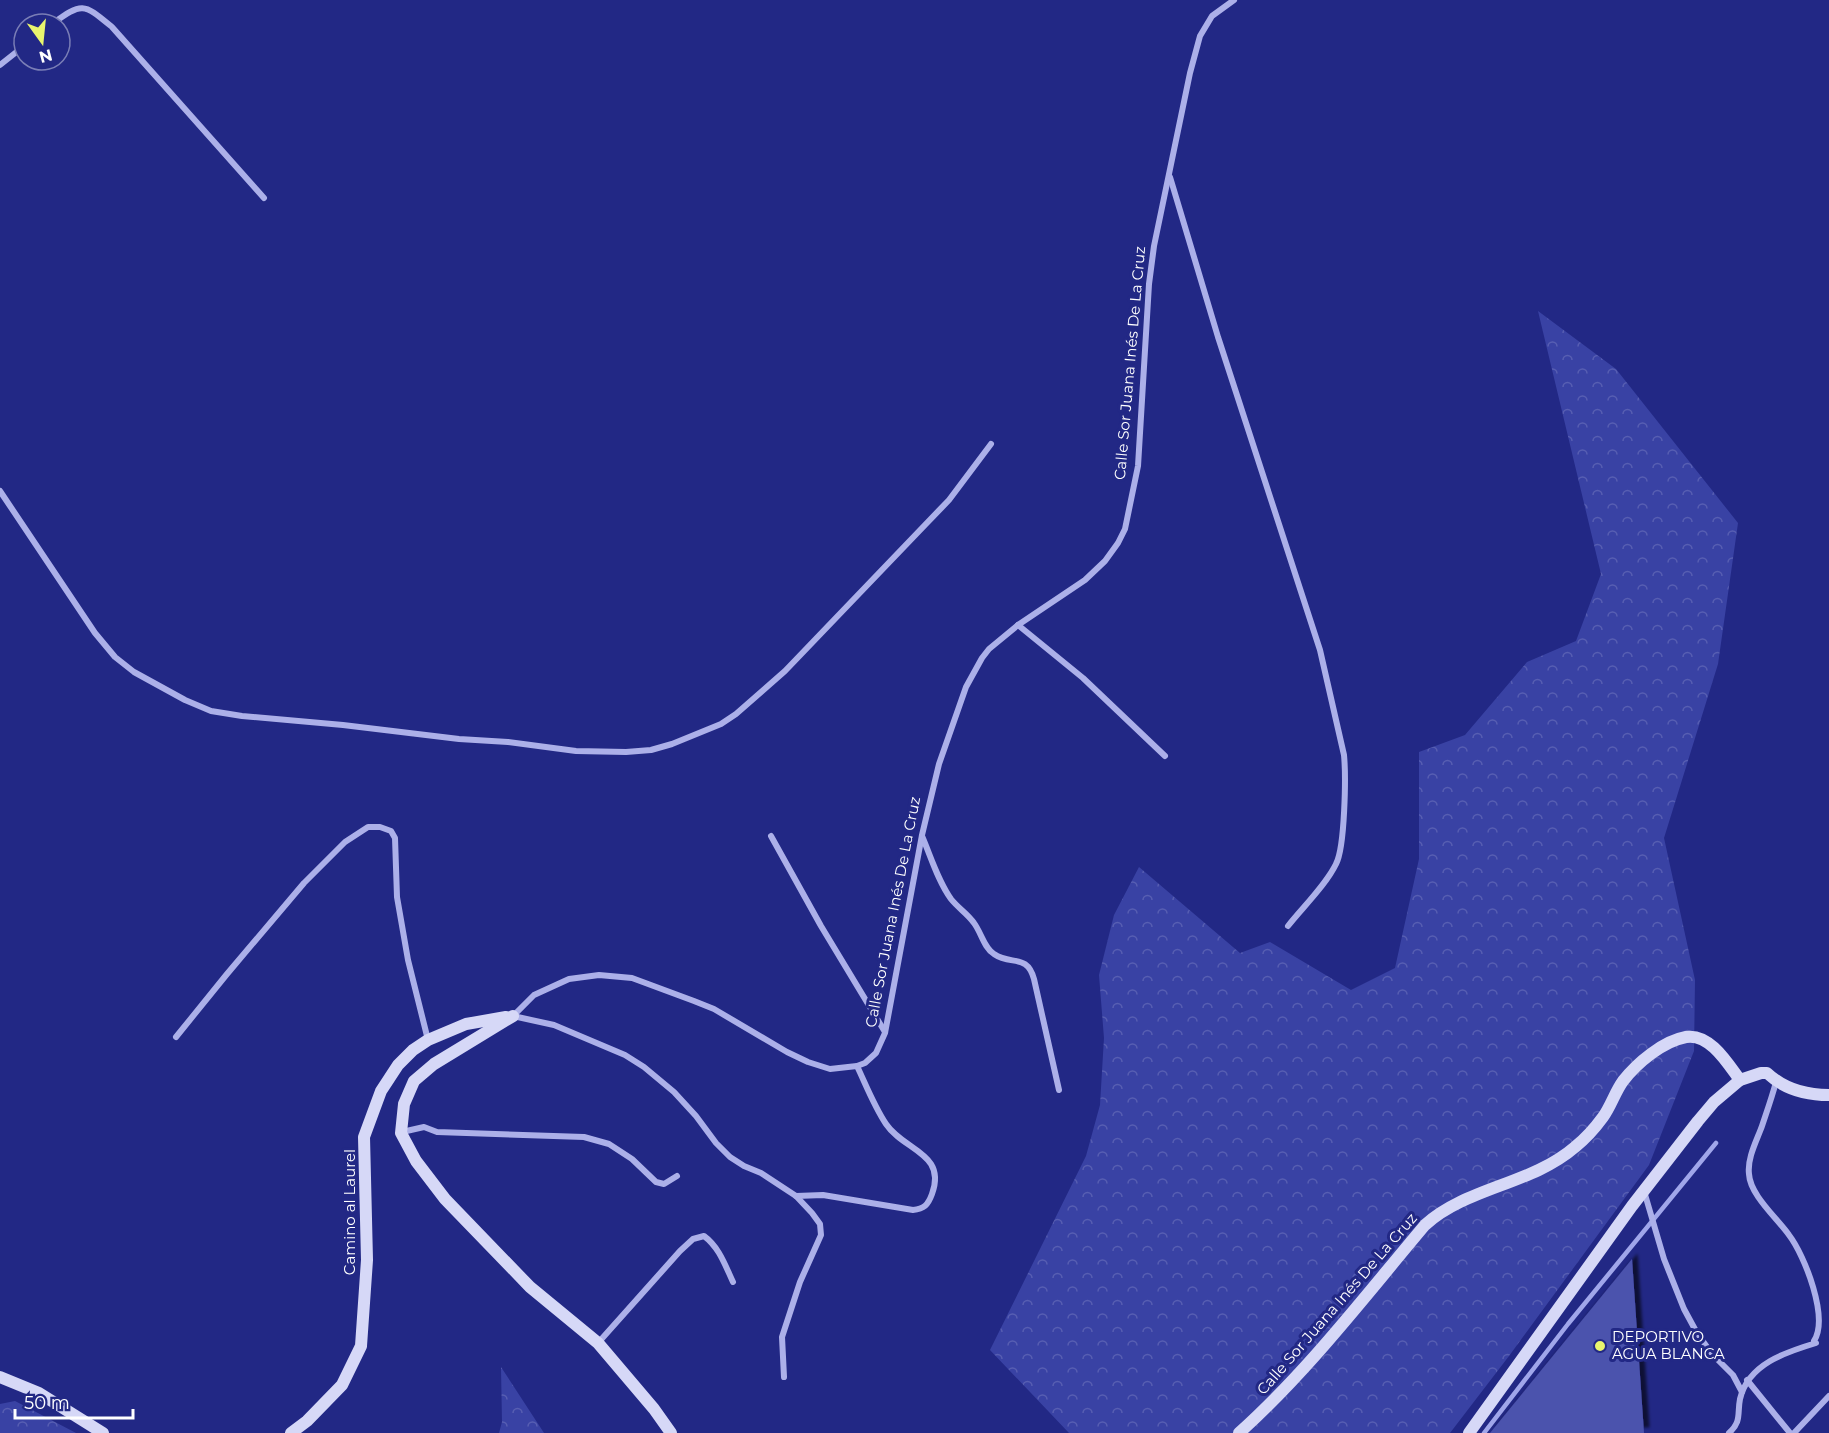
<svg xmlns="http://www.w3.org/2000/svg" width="1829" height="1433" font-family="Montserrat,sans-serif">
<defs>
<pattern id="forest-crowns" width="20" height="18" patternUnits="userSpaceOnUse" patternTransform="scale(1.5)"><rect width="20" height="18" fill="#3942a4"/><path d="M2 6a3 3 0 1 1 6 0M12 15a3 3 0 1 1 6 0" fill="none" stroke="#575eb2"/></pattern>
<filter id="shadow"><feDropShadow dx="5.5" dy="-5.5" stdDeviation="1.5" flood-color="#0009"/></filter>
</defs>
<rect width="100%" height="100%" fill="#222885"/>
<g fill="url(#forest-crowns)">
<path d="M1538 311 1616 369 1738 523 1718 664 1664 838 1695 980 1694 1051 1649 1165 1509 1356 1450 1433H1069L990 1350 1086 1156 1100 1105 1104 1038 1099 975 1114 915 1139 867 1240 953 1270 942 1351 990 1395 968 1419 859V752L1465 735 1527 662 1576 641 1601 574Z"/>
<path d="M501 1367 544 1433H499L502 1422Z"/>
<path d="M15 1401 76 1433H0V1404Z"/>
</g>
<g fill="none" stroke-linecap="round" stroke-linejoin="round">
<path stroke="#a0a6ea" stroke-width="4.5" d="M1484 1433 1568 1324 1716 1143"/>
</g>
<path fill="#4b52ad" filter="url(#shadow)" d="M1632 1259 1644 1433H1490Z"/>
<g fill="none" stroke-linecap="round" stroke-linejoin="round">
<g stroke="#acb0e9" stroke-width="6">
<path d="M52 24C83 2 83 3 112 27L264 198"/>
<path d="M0 65 24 46"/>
<path d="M1170 177 1218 337 1320 650 1344 755C1346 776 1345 847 1336 864 1326 885 1302 908 1288 926"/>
<path d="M0 491 95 633 115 657 134 672 185 700 211 711 242 716 343 725 459 739 508 742 576 751 626 752 651 750 672 744 721 724 736 714 785 671 924 526 949 500 991 444"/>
<path d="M1018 625 1083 678 1165 756"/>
<path d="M771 836 821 926 885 1032"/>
<path d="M922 836C931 857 938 881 951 899 958 908 968 914 974 923 981 932 984 948 994 954 1011 966 1027 953 1034 979L1059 1090"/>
<path d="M513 1016 534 995 569 979 599 975 632 978 694 1001 714 1009 787 1052 808 1062 830 1069 857 1066 865 1063 876 1053 885 1033 922 835 939 764 966 687 982 658 989 649 1018 625 1085 580 1105 561 1118 543 1125 529 1138 466 1149 284 1154 246 1190 73 1200 36 1212 16 1234 0"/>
<path d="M513 1016 554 1025 625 1055 644 1067 674 1092 696 1116 716 1143 730 1157 744 1166 761 1173 796 1196 812 1213 820 1224 821 1235 800 1282 782 1337 784 1377"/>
<path d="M176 1037 227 974 304 883 345 842 368 827H380L391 831 395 838 397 897 408 960 428 1040"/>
<path d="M402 1132 424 1127 437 1132 584 1137 609 1144 632 1159 656 1182 664 1184 677 1176"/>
<path d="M1644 1191 1664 1259 1684 1309 1697 1333 1712 1354 1733 1375 1742 1392"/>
<path d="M796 1196 823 1195 913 1210C924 1209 928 1205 932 1194 947 1153 904 1151 886 1124 874 1106 866 1085 857 1066"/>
<path d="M598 1343 680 1251 693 1239 704 1236C719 1247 725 1265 733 1282"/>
<path d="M1747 1380 1790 1433"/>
<path d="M1729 1433C1742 1421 1737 1414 1740 1399 1748 1364 1786 1352 1816 1343L1814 1341C1829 1318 1805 1256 1789 1235 1777 1218 1750 1195 1749 1174 1747 1158 1757 1140 1762 1126 1767 1111 1772 1097 1776 1082"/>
<path d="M1794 1433 1829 1396"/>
</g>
<g stroke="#d6d8f7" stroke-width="12">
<path d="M513 1016 434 1064 414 1081 404 1104 401 1133 416 1161 445 1199 530 1287 598 1343 654 1409 671 1433"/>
<path d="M0 1377 39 1393 103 1433"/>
<path d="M291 1433 307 1421 342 1385 361 1346 367 1260 364 1137 381 1091 398 1065 413 1050 428 1040 466 1024 506 1017"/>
<path d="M1239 1433C1308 1371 1365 1296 1425 1225 1467 1187 1531 1185 1575 1147 1585 1139 1595 1128 1603 1117 1611 1106 1615 1092 1623 1081 1637 1063 1663 1041 1686 1037 1710 1033 1728 1064 1740 1080"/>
<path d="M1469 1433 1632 1206 1698 1121 1714 1102 1740 1080 1761 1073H1767C1784 1089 1806 1095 1829 1095"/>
</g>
</g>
<circle fill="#e9f56e" stroke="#222885" stroke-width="2" cx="1600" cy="1346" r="6"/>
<g text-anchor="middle" stroke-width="6" stroke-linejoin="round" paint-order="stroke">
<g font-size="15" fill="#fff" stroke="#222885">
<text transform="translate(1130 363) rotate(-85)" y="5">Calle Sor Juana Inés De La Cruz</text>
<text transform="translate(893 912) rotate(-79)" y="5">Calle Sor Juana Inés De La Cruz</text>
<text transform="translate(350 1212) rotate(-90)" y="5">Camino al Laurel</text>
<text transform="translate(1337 1304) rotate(-49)" y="5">Calle Sor Juana Inés De La Cruz</text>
</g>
<g font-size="15" fill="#fff" stroke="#222885" text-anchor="start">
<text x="1612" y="1342">DEPORTIVO<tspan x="1612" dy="17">AGUA BLANCA</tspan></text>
</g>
</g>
<g transform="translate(42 42) rotate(165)"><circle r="28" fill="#222885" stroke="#7a7eb6" stroke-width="1.5"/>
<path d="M0-4.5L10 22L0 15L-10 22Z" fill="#e9f56e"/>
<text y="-9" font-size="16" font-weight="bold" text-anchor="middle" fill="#ffffff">N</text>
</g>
<path d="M15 1409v9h118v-9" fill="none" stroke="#ffffff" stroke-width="3"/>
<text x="24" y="1409" font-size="18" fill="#ffffff" stroke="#222885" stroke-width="4.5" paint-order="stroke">50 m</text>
</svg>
